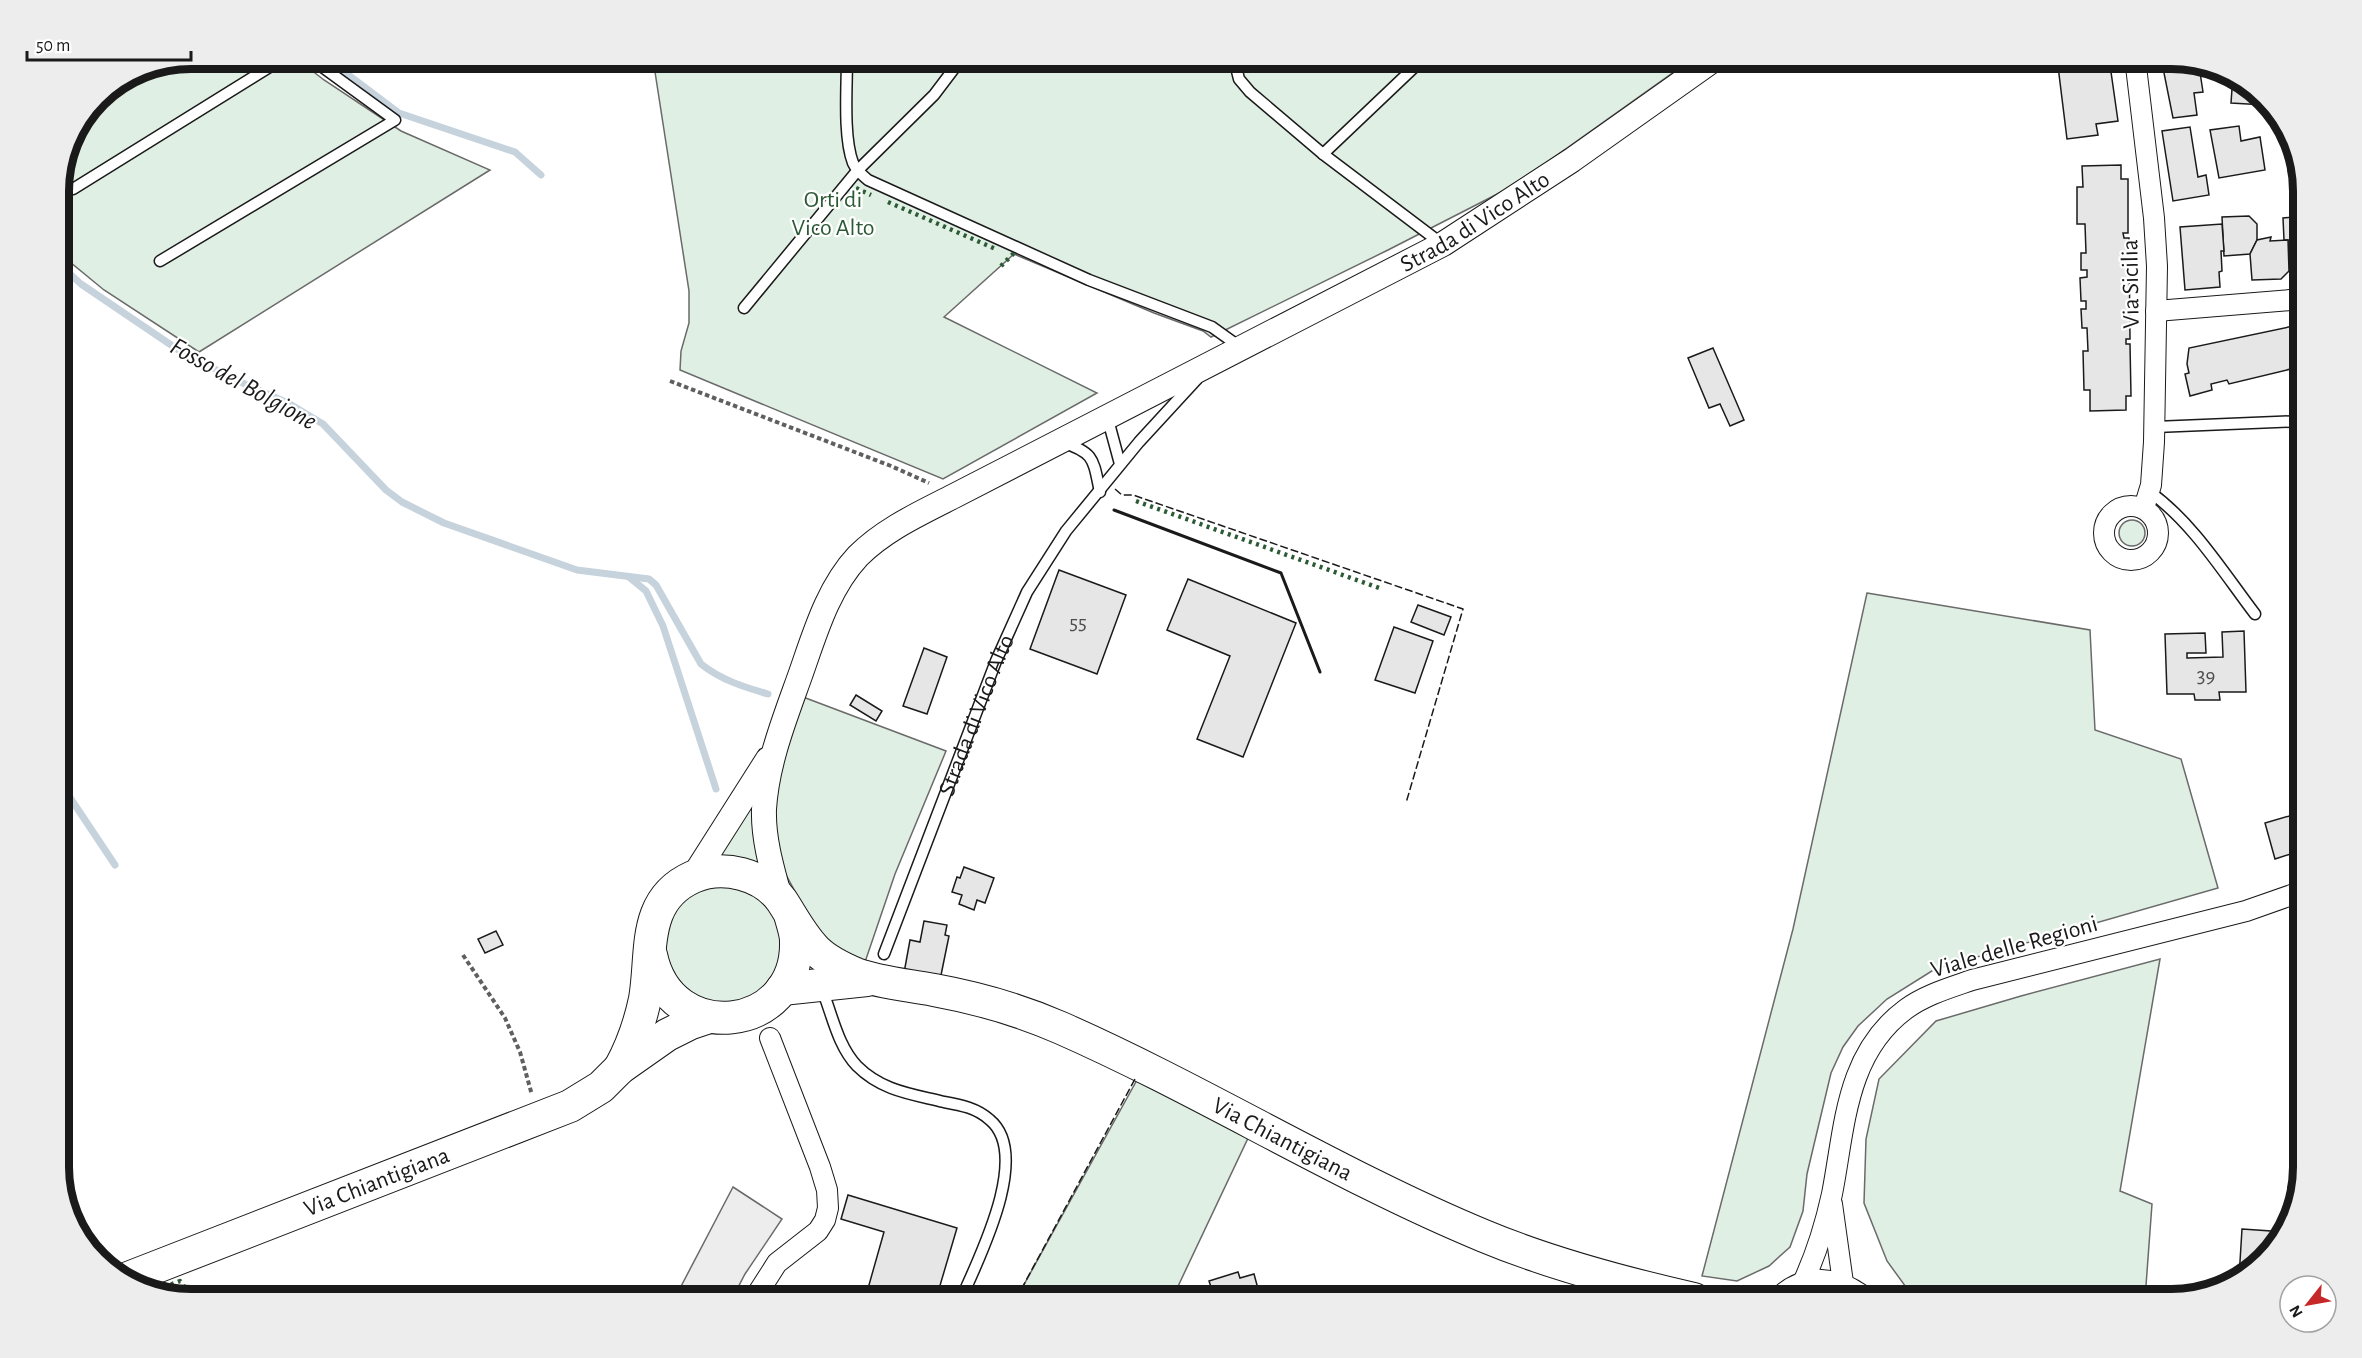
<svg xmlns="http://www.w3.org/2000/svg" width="2362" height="1358" font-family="'Alegreya Sans',sans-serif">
<rect width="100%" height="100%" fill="#fff"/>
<g fill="#e0efe3" stroke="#6a6a6a" stroke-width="1.5">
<path d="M191 59H297L324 80 401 131 490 170 199 352 104 290 59 253V183L69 140 98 97 141 68Z"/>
<path d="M653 59H1692L1515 185 1388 250 1211 337 1203 331 1154 313 1014 254 944 317 1097 393 943 479 680 370 681 351 689 323V291Z"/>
<circle cx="2132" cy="533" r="13"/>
<path d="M1867 593 2090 630 2095 730 2181 759 2218 888 1935 969 1887 999 1858 1026 1843 1047 1831 1073 1807 1174 1803 1211 1790 1247 1769 1266 1737 1281 1702 1276 1793 929Z"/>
<path d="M803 697 946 751 895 874 864 965 839 953 817 932 778 860 773 837 776 783Z"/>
<path d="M757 794 763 866 713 858Z"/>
<circle cx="723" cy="944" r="60"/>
<path d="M2160 959 2120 1191 2152 1204 2145 1299H1919L1911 1294 1887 1261 1864 1203 1866 1139 1879 1079 1936 1021 2021 996Z"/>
<path d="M1137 1080 1249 1136 1172 1299H1016Z"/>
</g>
<path fill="#ededed" stroke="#6a6a6a" stroke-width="1.5" d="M733 1187 782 1219 745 1274 732 1299H676L677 1294Z"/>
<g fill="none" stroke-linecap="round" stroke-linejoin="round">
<g stroke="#c6d2dc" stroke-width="7">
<path d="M326 58 399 113 515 152 541 175"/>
<path d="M59 264 81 284 180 351 236 380 288 403 323 424 386 490 402 502 444 523 577 570 649 579 656 585 701 664C721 680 744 687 768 694"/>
<path d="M629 577 646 591 663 626 716 789"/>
<path d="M59 781 115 865"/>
</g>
</g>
<g fill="#e6e6e6" stroke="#1a1a1a" stroke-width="1.5">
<path d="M2057 58H2109L2118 121 2096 124 2098 135 2067 139Z"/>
<path d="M2161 58H2171L2199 66 2203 92 2194 93 2197 115 2173 118Z"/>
<path d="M2233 75 2237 76 2264 105 2231 103Z"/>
<path d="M2239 126 2241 141 2260 137 2265 170 2219 178 2210 130Z"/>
<path d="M2190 127 2198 177 2206 175 2209 195 2173 201 2162 131Z"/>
<path d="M2121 165V179H2128V233H2123L2124 238H2129L2130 339H2126V344H2130L2131 396H2126V410L2090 411V390H2084L2083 351H2088L2087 328H2082L2081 309H2086V301H2081L2080 278 2087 277V270H2081V253H2086L2085 224H2077V187H2083L2082 166Z"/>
<path d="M2249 216 2257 224V240L2250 254 2224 256 2222 217Z"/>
<path d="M2303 216V255H2289L2288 240H2284L2283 218Z"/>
<path d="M2222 224 2224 251H2221L2222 271 2219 272 2220 287 2185 290 2180 227Z"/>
<path d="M2271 237 2270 241 2288 240 2289 271 2281 279 2252 280 2250 254 2257 240Z"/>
<path d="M2303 324V366L2229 384 2227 380 2211 384 2212 390 2190 396 2185 374 2189 373 2187 364 2189 348Z"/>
<path d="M1713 348 1744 420 1730 426 1720 404 1709 408 1688 358Z"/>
<path d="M1059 570 1126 595 1097 674 1030 649Z"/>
<path d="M1188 579 1296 623 1243 757 1197 739 1230 656 1167 630Z"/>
<path d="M1418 605 1451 617 1444 635 1411 622Z"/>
<path d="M1394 627 1433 641 1415 693 1375 680Z"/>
<path d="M2244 631 2246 692H2219L2220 700H2195L2194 694H2167L2165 634 2205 633 2206 653H2187V658L2223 657 2222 632Z"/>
<path d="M924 648 947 657 927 714 903 706Z"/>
<path d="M856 695 882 711 876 721 850 705Z"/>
<path d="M2303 812V850L2275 859 2265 823Z"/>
<path d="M964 867 994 878 985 903 977 900 974 910 959 904 962 895 952 892 957 877 960 878Z"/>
<path d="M924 921 947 925 945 935 949 936 940 980 904 973 910 940 920 942Z"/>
<path d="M496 931 503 945 485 953 478 939Z"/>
<path d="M2303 939V973L2293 943Z"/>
<path d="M848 1195 957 1228 936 1299H865L884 1232 841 1219Z"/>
<path d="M2242 1229 2285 1232 2241 1278H2239Z"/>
<path d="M1238 1272 1240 1278 1254 1274 1260 1296 1266 1294 1268 1299H1215L1209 1281Z"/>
</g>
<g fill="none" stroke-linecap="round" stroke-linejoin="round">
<g stroke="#1a1a1a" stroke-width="13">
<g id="service">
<path d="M847 58C847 87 843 137 853 163 856 170 862 175 868 180L1089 280 1212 327 1240 347"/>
<path d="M1237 58 1236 67 1239 79 1250 92 1323 154 1442 244"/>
<path d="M1323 154 1424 58"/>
<path d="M59 188 73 189 284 58"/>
<path d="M160 261 395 120 310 58"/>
<path d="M744 308 857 171 934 95 962 58"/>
<path d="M1107 416 1120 464"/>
<path d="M2155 427 2303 421"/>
<path d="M1062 442C1095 453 1093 459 1100 492"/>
<path d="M2150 492C2193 523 2223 572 2255 614"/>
<path id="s1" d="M884 954 996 661 1027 592 1066 531 1139 442 1197 379"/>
<path d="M821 987C832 1013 837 1045 857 1066 882 1091 912 1094 944 1102 961 1105 977 1108 990 1120 1032 1155 978 1260 961 1299"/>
</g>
</g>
<g stroke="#1a1a1a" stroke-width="22">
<g id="minor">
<path d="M2135 58 2154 218 2157 266 2154 442 2151 485 2144 508"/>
<path d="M2156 311 2303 299"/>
<circle cx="2131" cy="533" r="27"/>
<path d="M1832 1204 1844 1290"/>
<path d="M1800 1289C1814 1260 1825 1226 1832 1194 1845 1128 1845 1054 1906 1009 1925 995 1949 988 1972 980L2246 911 2303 891"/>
<path d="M754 1299 777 1263 818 1231 825 1220 828 1208 827 1190 820 1167 770 1038"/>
</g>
</g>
<g stroke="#1a1a1a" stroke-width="26">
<g id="tertiary">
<path d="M693 877 768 759"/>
<path id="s2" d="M780 898C772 869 763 839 764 809 767 762 785 718 801 673 815 633 828 588 858 556 885 529 921 513 954 496L1443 244 1572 160 1716 58"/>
</g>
</g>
<g stroke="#1a1a1a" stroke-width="34">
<g id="primary">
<path d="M651 955C670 1048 799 1033 796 941 796 934 793 925 791 918"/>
<path d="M782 989 867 980"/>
<path id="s3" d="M620 1068C632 1046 640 1023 645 999 653 953 641 900 693 877 723 864 763 874 782 901 793 918 802 936 816 950 827 961 842 968 856 974 881 983 908 985 934 990 978 998 1020 1010 1061 1028 1204 1091 1339 1176 1484 1236 1551 1264 1623 1283 1694 1299"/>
<path id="s4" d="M123 1280 570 1106 601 1087 620 1068 667 1035 691 1023 709 1017"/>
<path d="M1786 1299C1808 1280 1834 1283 1857 1299"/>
</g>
</g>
<g stroke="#5f5f5f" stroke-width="4" stroke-dasharray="4.5 3" stroke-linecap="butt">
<path d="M670 381 891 466 929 483"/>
<path d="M463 955 505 1018 520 1052 532 1095"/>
</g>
<use href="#service" stroke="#fff" stroke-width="10"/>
<use href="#minor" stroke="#fff" stroke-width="20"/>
<use href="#tertiary" stroke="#fff" stroke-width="24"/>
<use href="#primary" stroke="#fff" stroke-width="32"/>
<g stroke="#2b5a34" stroke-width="4.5" stroke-dasharray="3 4.5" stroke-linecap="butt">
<path d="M856 188 871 195"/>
<path d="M888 202 998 250"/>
<path d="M1001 266 1014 253"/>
<path d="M1136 501 1382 589"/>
<path d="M157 1290 180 1281 193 1299"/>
</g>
<g stroke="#1a1a1a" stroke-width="1.5" stroke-dasharray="8 3" stroke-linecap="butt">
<path d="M1115 489 1122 495H1133L1463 609 1406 803"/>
<path d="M1016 1299 1135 1079"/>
</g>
<path stroke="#1a1a1a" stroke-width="3" d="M1114 510 1281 573 1320 672"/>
</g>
<g text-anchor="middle" stroke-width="4.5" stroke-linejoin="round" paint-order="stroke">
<g font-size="21" fill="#4d4d4d">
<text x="1078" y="629">55</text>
<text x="2206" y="682">39</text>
</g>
<g font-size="24" fill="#2b5a34" stroke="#fff">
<text x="833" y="207">Orti di<tspan x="833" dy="28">Vico Alto</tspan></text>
</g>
<g font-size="24" fill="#1a1a1a" stroke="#fff">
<text dy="8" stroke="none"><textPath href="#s2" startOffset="1066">Strada di Vico Alto</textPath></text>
<text transform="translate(2130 284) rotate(-91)" y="8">Via Sicilia</text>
<text dy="8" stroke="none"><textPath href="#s1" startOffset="256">Strada di Vico Alto</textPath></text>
<text transform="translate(2014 946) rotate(-16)" y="8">Viale delle Regioni</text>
<text dy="8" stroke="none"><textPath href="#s3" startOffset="879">Via Chiantigiana</textPath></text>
<text dy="8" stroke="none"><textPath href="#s4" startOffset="272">Via Chiantigiana</textPath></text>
</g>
<g font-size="26" font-style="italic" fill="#1a1a1a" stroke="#fff">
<text transform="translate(244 383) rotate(29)" y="9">Fosso del Bolgione</text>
</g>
</g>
<path d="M0 0H2362V1358H0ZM191 69H2171A122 122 0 0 1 2293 191V1167A122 122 0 0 1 2171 1289H191A122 122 0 0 1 69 1167V191A122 122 0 0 1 191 69Z" fill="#ededed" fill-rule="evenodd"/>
<path fill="none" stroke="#1a1a1a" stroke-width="8" d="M191 69H2171A122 122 0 0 1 2293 191V1167A122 122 0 0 1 2171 1289H191A122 122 0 0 1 69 1167V191A122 122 0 0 1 191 69Z"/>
<g transform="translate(2308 1304) rotate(239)"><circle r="28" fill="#ffffff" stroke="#a3a3a3" stroke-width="1.5"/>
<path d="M0-4.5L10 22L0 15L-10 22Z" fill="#c62828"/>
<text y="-9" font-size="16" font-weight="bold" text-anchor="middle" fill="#1a1a1a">N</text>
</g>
<path d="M27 51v9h164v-9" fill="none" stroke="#1a1a1a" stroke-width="3"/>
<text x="36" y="51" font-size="18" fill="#1a1a1a" stroke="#ffffff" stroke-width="4.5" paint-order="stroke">50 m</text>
</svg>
